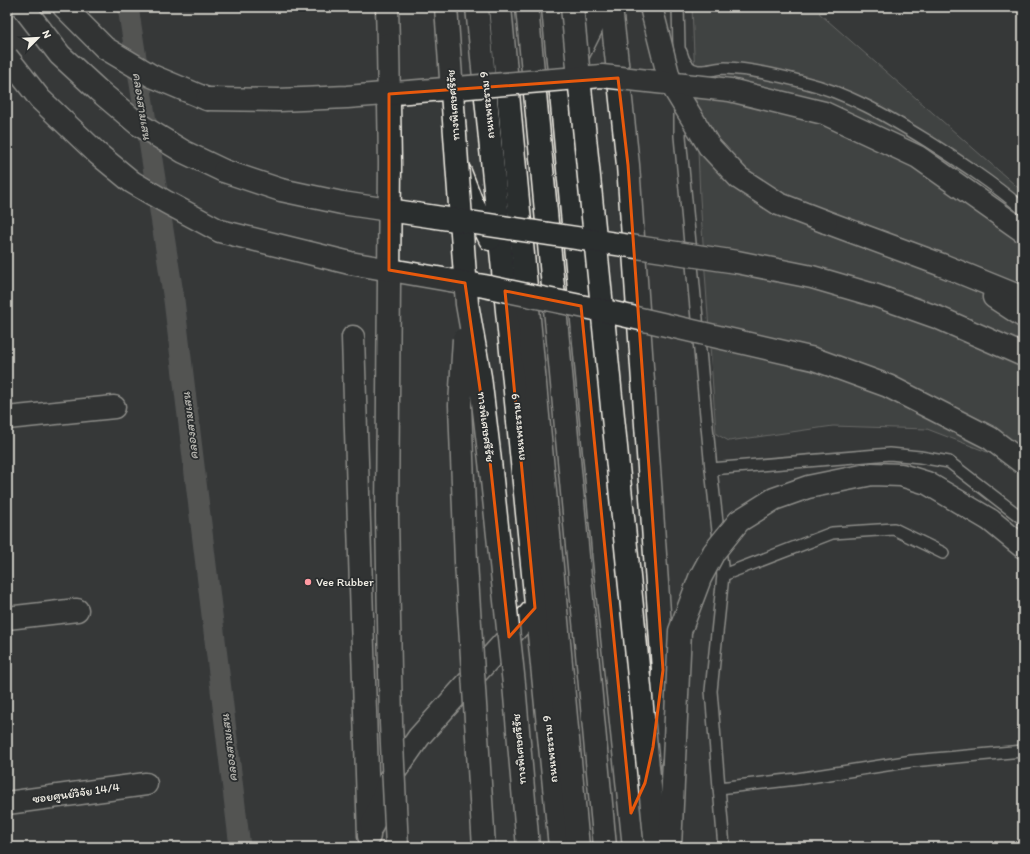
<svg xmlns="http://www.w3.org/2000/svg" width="1030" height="854" font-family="Itim,'Playpen Sans Thai',sans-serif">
<rect width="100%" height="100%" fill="#363939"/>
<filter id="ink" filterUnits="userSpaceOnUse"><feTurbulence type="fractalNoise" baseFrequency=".025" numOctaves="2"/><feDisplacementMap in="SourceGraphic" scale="8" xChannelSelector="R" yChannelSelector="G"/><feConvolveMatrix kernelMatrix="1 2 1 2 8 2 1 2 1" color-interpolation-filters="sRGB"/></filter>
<g filter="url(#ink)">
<path fill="#4e514f" stroke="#a1a19c" d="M692 7H849L819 13 1023 192V448L1008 460 927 429 833 426 729 441 716 434 700 198Z"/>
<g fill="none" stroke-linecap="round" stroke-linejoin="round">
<path stroke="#757572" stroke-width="21" d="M128 7 174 300 240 847"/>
<g stroke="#f4f1e8" stroke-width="14">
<g id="service">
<path d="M678 7 680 88"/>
<path d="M681 52C683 60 688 70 698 71 707 72 716 68 725 68 752 69 777 75 803 82 848 93 887 116 926 140 959 161 993 183 1023 209"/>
<path d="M680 106V136L711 469 723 575 711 691 724 847"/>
<path d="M711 469 890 454 920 457 949 462 1023 519"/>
<path d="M723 575 832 533 894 529 943 553"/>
<path d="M719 788 797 779 912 761 1023 751"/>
</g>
</g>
<g stroke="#f4f1e8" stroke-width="25">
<g id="minor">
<path d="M353 337 369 836"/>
<path d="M7 418 114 407"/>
<path d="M7 618 77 610"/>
<path d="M7 803 146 784"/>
<path d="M372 826 389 780 419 737 535 608"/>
</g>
</g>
<g stroke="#f4f1e8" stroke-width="25">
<g id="primary">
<path d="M477 7 560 847"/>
<path d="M500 7 578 847"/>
<path d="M527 7 605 847"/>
<path d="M553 7 604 559 634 847"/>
<path d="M573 65 599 13 604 7"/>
<path d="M460 172 472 203 490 239"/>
</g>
</g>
<g stroke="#f4f1e8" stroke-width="25">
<g id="motorway">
<path d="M23 7 60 55 98 90 138 124 184 152 224 171"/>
<path d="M64 7 105 48 152 76 207 99"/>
<path d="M387 7 388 44"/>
<path d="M611 7 628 165 663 670 653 747 645 783 631 813"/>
<path d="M826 222 942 265 1023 298"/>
<path d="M994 297 1023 316"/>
<path d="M990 520 1023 547"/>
</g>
</g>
<use href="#service" stroke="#2a2d2e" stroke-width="11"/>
<use href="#minor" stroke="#2a2d2e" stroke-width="22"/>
<use href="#primary" stroke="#2a2d2e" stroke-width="22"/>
<use href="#motorway" stroke="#2a2d2e" stroke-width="22"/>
<g stroke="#f4f1e8" stroke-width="25" stroke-linecap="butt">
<g id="motorway-bridge">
<path d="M446 7 467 304 480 377 489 452 514 684 528 847"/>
<path d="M572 7 656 847"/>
<path d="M651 7 670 82 709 146 739 178 779 204 826 222"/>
<path d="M388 44 390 163 387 516 391 723 397 847"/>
<path d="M7 57 40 99 98 154 132 182 166 202 220 231 350 263 484 286 614 313 814 359 888 386 990 438 1023 463"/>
<path d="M207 99 279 100 347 97 602 76 730 90 824 113 918 157 1023 231"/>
<path d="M224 171 281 190 342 203 737 262 812 277 877 296 939 318 1023 355"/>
<path d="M464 339 460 405 466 562 484 847"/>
<path d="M670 847 680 631 700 578 714 552 739 521 774 499 808 487 872 474 901 475 927 483 990 520"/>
</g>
</g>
<use href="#motorway-bridge" stroke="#2a2d2e" stroke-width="22"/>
</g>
</g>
<path d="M0 0H1030V854H0ZM618 78 628 165 663 670 653 747 645 783 631 813 581 306 505 291 535 608 509 637 489 452 465 283 389 270V94Z" fill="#363939" fill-opacity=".55" fill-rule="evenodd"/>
<path fill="none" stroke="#e8590c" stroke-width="3" stroke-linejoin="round" d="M618 78 628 165 663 670 653 747 645 783 631 813 581 306 505 291 535 608 509 637 489 452 465 283 389 270V94Z"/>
<circle fill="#ff9aa2" stroke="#2a2d2e" stroke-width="1.5" cx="308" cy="582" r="4"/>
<g text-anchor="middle" stroke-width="3.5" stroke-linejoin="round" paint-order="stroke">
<g font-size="12" fill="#f4f1e8" stroke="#2a2d2e">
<text transform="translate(453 105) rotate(-94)" y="4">ทางพิเศษศรีรัช</text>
<text transform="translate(487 105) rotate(-96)" y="4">ถนนพระราม 9</text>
<text transform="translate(486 427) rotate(83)" y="4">ทางพิเศษศรีรัช</text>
<text transform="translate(518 427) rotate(-95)" y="4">ถนนพระราม 9</text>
<text transform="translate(519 749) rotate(-95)" y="4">ทางพิเศษศรีรัช</text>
<text transform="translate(550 749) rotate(-96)" y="4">ถนนพระราม 9</text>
<text transform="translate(76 793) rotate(-8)" y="4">ซอยศูนย์วิจัย 14/4</text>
</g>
<g font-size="12" fill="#f4f1e8" stroke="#2a2d2e" text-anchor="start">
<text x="316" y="586">Vee Rubber</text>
</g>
<g font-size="13" font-style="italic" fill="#b4b3ad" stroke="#2a2d2e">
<text transform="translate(143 106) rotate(81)" y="5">คลองสามเสน</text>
<text transform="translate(189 426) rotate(-97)" y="5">คลองสามเสน</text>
<text transform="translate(228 748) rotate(-97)" y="5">คลองสามเสน</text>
</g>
</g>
<rect width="1030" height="854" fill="none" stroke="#2a2d2e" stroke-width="24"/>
<rect x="12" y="12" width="1006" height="830" fill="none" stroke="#f4f1e8" stroke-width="1.5" filter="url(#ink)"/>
<g transform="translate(38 38) rotate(66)" stroke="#2a2d2e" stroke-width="3" paint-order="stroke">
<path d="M0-3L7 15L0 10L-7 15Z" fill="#f4f1e8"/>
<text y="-6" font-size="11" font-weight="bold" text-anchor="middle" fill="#f4f1e8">N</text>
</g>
</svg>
